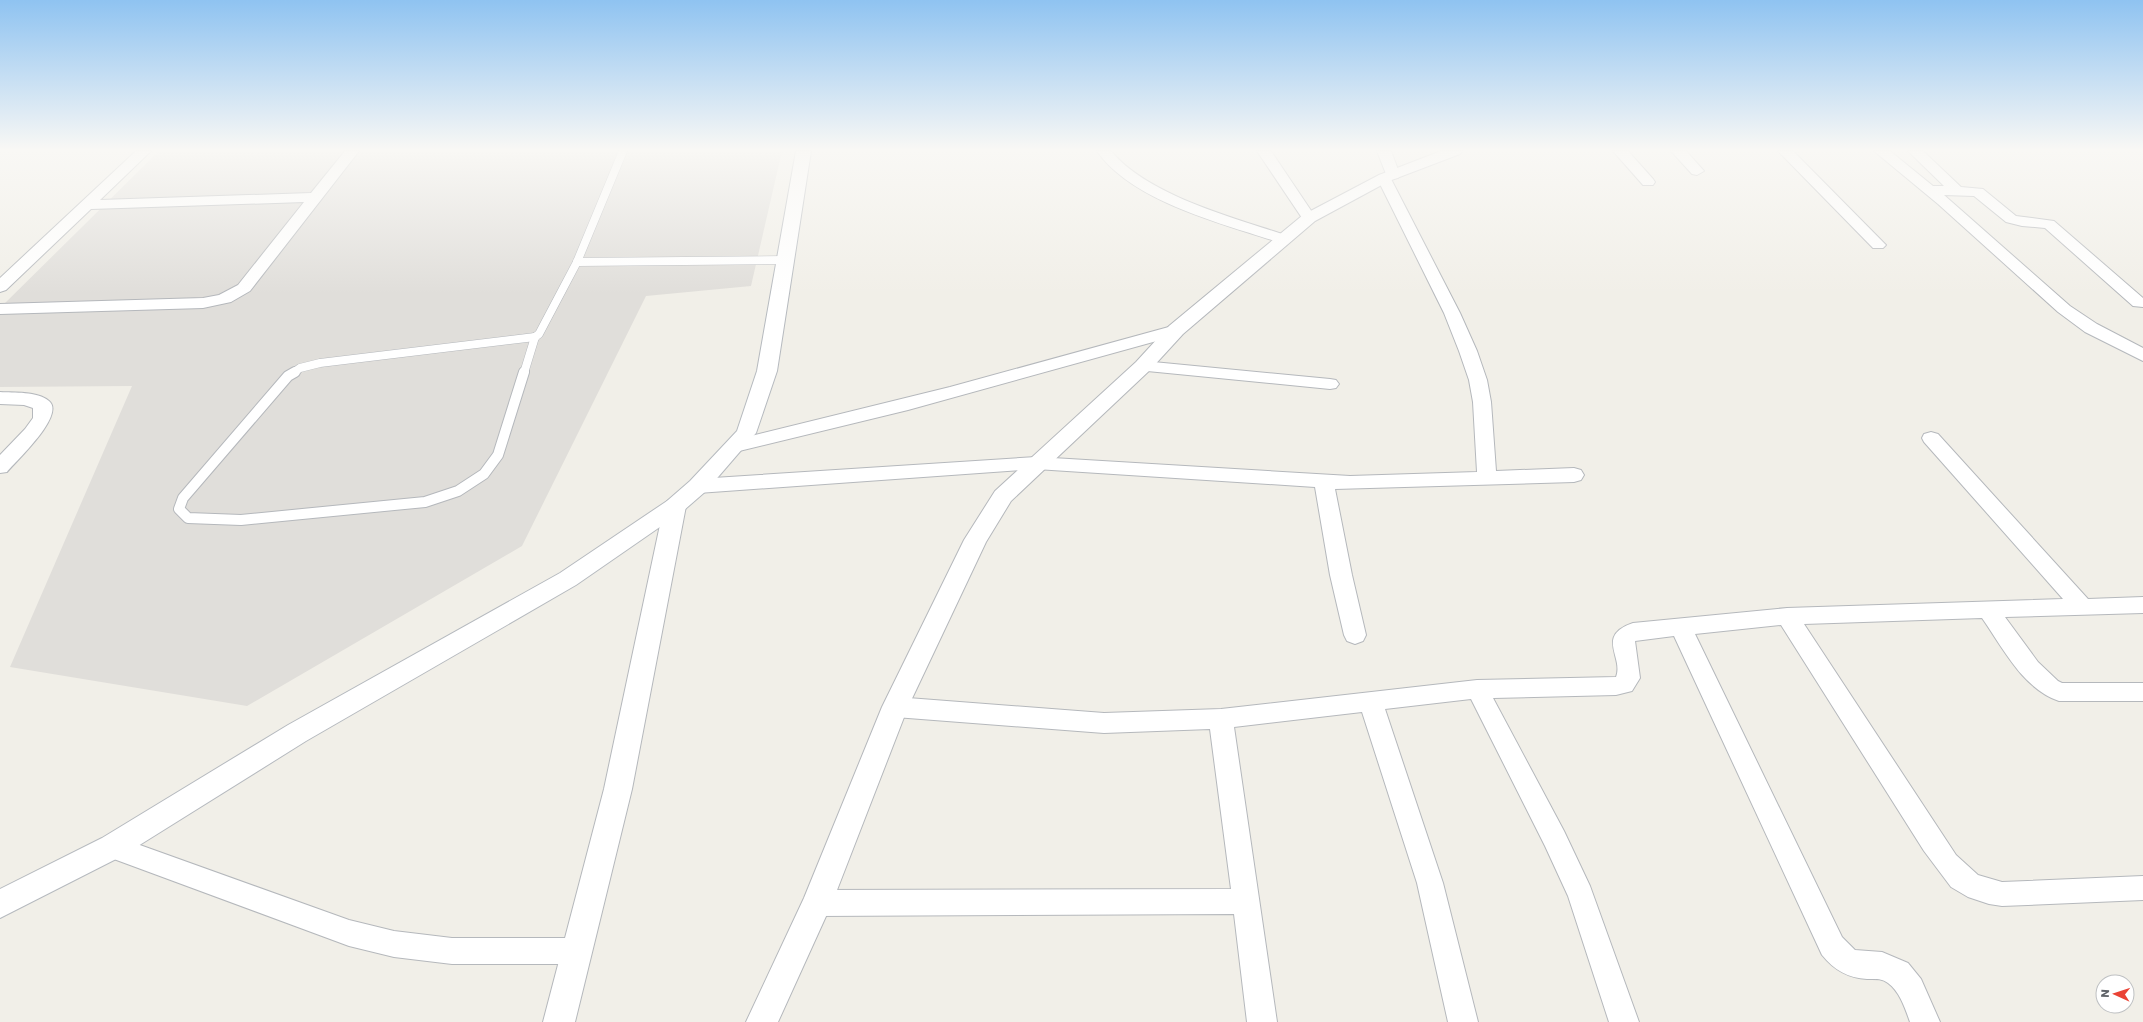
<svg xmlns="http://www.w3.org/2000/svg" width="2143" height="1022" font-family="Poppins,sans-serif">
<rect width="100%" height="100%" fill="#f1efe8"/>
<path fill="#e0deda" d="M159 151H782L751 286 646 296 522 546 247 706 10 667 132 386 0 387V308Z"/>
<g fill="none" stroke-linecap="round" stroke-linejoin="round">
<g stroke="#b5b8bc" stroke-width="9">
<g id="service-far1">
<path d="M577 262 785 260"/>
<path d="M535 337 539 334 577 262 623 151"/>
<path d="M293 373 300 368 320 363 535 337"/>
<path d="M524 373 535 337"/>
</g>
</g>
<g stroke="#b5b8bc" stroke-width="12">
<path id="service" d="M295 372 288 376 183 498 179 509 188 518 241 520 425 502 458 491 484 474 498 455 524 372"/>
</g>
<g stroke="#b5b8bc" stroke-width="2">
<g id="minor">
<path d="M136 151H151L100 200 311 193 345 151H359L250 291 231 302 203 308 0 314V304L203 298 219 295 238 285 304 202 91 209 6 290 0 292V278Z"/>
<path d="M1097 151H1111C1148 196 1235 218 1288 236L1291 239 1288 242H1278C1223 224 1131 201 1097 151Z"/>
<path d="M1257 151H1271L1316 218 1314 221H1304Z"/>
<path d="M1377 151H1391L1400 175 1398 178 1391 179 1460 313 1477 351 1487 380 1491 402 1496 471 1574 468 1581 470 1584 475 1581 480 1574 482 1335 489 1352 575 1366 635 1363 641 1355 644 1347 641 1344 635 1330 575 1315 487 1036 469 698 493 691 491 688 486 691 481 698 479 1036 457 1350 476 1477 472 1473 402 1469 380 1459 351 1444 313 1377 178 1379 175 1386 174Z"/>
<path d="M1613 151H1628L1653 179 1655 182 1653 185H1643Z"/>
<path d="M1671 151H1686L1704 171 1697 175 1692 174Z"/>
<path d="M1778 151H1793L1883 242 1886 245 1883 248H1873Z"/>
<path d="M1874 151H1890L1933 186H1944L1908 151H1923L1961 187 1983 189 2016 216 2054 221 2143 298V307L2133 306 2045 228 2022 226 2006 222 1974 196 1944 195 2070 306 2097 324 2143 348V361L2085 332 2058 312 1938 204Z"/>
<path d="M1176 325 1182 326 1184 330 1182 334 908 410 735 452 728 450 726 446 728 442 735 440 950 387Z"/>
<path d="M1143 361 1330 379 1336 380 1339 384 1336 388 1330 389 1137 370 1134 366 1137 362Z"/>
<path d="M0 392C14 393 37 391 49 401 66 415 16 461 7 472L0 473V455L25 429 33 418V408L24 405 0 404Z"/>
<path d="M1931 432 1938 434 2088 599 2143 597V613L2005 617 2038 662 2058 681 2062 683H2143V701H2059C2023 689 2003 648 1982 618L1804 624 1956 855 1978 875 2002 882 2143 876V900L2002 906 1989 904 1968 897 1951 887 1924 851 1781 625 1695 634 1842 937 1855 950 1882 952 1908 963 1921 979 1940 1022H1910C1905 1008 1900 992 1888 983 1882 978 1874 979 1867 979 1848 978 1834 970 1822 955L1674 636 1635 641 1640 678 1632 691 1616 695 1493 698 1564 831 1590 886 1639 1022H1609L1568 896 1545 846 1471 699 1385 709 1443 883 1478 1022H1448L1417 883 1362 712 1234 727 1277 1022H1247L1234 914 817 916 807 912 804 903 807 894 817 890 1231 889 1210 729 1104 733 895 717 887 714 883 707 887 700 895 697 1104 713 1221 709 1477 680 1616 677C1624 657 1595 636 1633 623L1787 608 2063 599 1924 442 1922 438 1924 434Z"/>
<path d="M112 835 349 920 394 931 452 938H576L586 942 590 951 586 960 576 964H452L394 957 349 946 103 855 99 847 103 839Z"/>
</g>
</g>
<g stroke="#b5b8bc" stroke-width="2">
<g id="tertiary">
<path d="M1441 151H1462L1460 154 1389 181 1315 221 1183 334 1150 370 1011 501 986 542 908 707 832 903 778 1022H746L804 898 882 707 964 540 995 491 1136 362 1169 326 1303 215 1379 175Z"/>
<path d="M675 498 683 501 686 506 632 789 575 1022H543L604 789 664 506 667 501Z"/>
</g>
</g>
<g stroke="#b6babf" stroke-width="2">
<path id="secondary" d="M796 151H811L777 371 756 433 706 491 683 511 576 585 306 741 122 856 0 918V889L102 838 288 725 560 573 667 501 690 481 737 431 757 371Z"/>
</g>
<use href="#service-far1" stroke="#fff" stroke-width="8"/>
<use href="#service" stroke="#fff" stroke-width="10"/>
<use href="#minor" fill="#fff" fill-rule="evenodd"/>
<use href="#tertiary" fill="#fff" fill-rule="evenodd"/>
<use href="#secondary" fill="#fff" fill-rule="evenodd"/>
</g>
<linearGradient id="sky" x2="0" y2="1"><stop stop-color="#8fc3f1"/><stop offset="0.51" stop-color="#f9f8f5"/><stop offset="1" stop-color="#f9f8f5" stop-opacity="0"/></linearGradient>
<rect width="2143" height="294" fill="url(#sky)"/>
<g transform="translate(2115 994) rotate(273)"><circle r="19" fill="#ffffff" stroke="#bfc1c3"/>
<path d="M0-3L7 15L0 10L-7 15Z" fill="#ea4335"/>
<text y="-6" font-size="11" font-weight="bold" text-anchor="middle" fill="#5f6368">N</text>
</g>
</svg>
